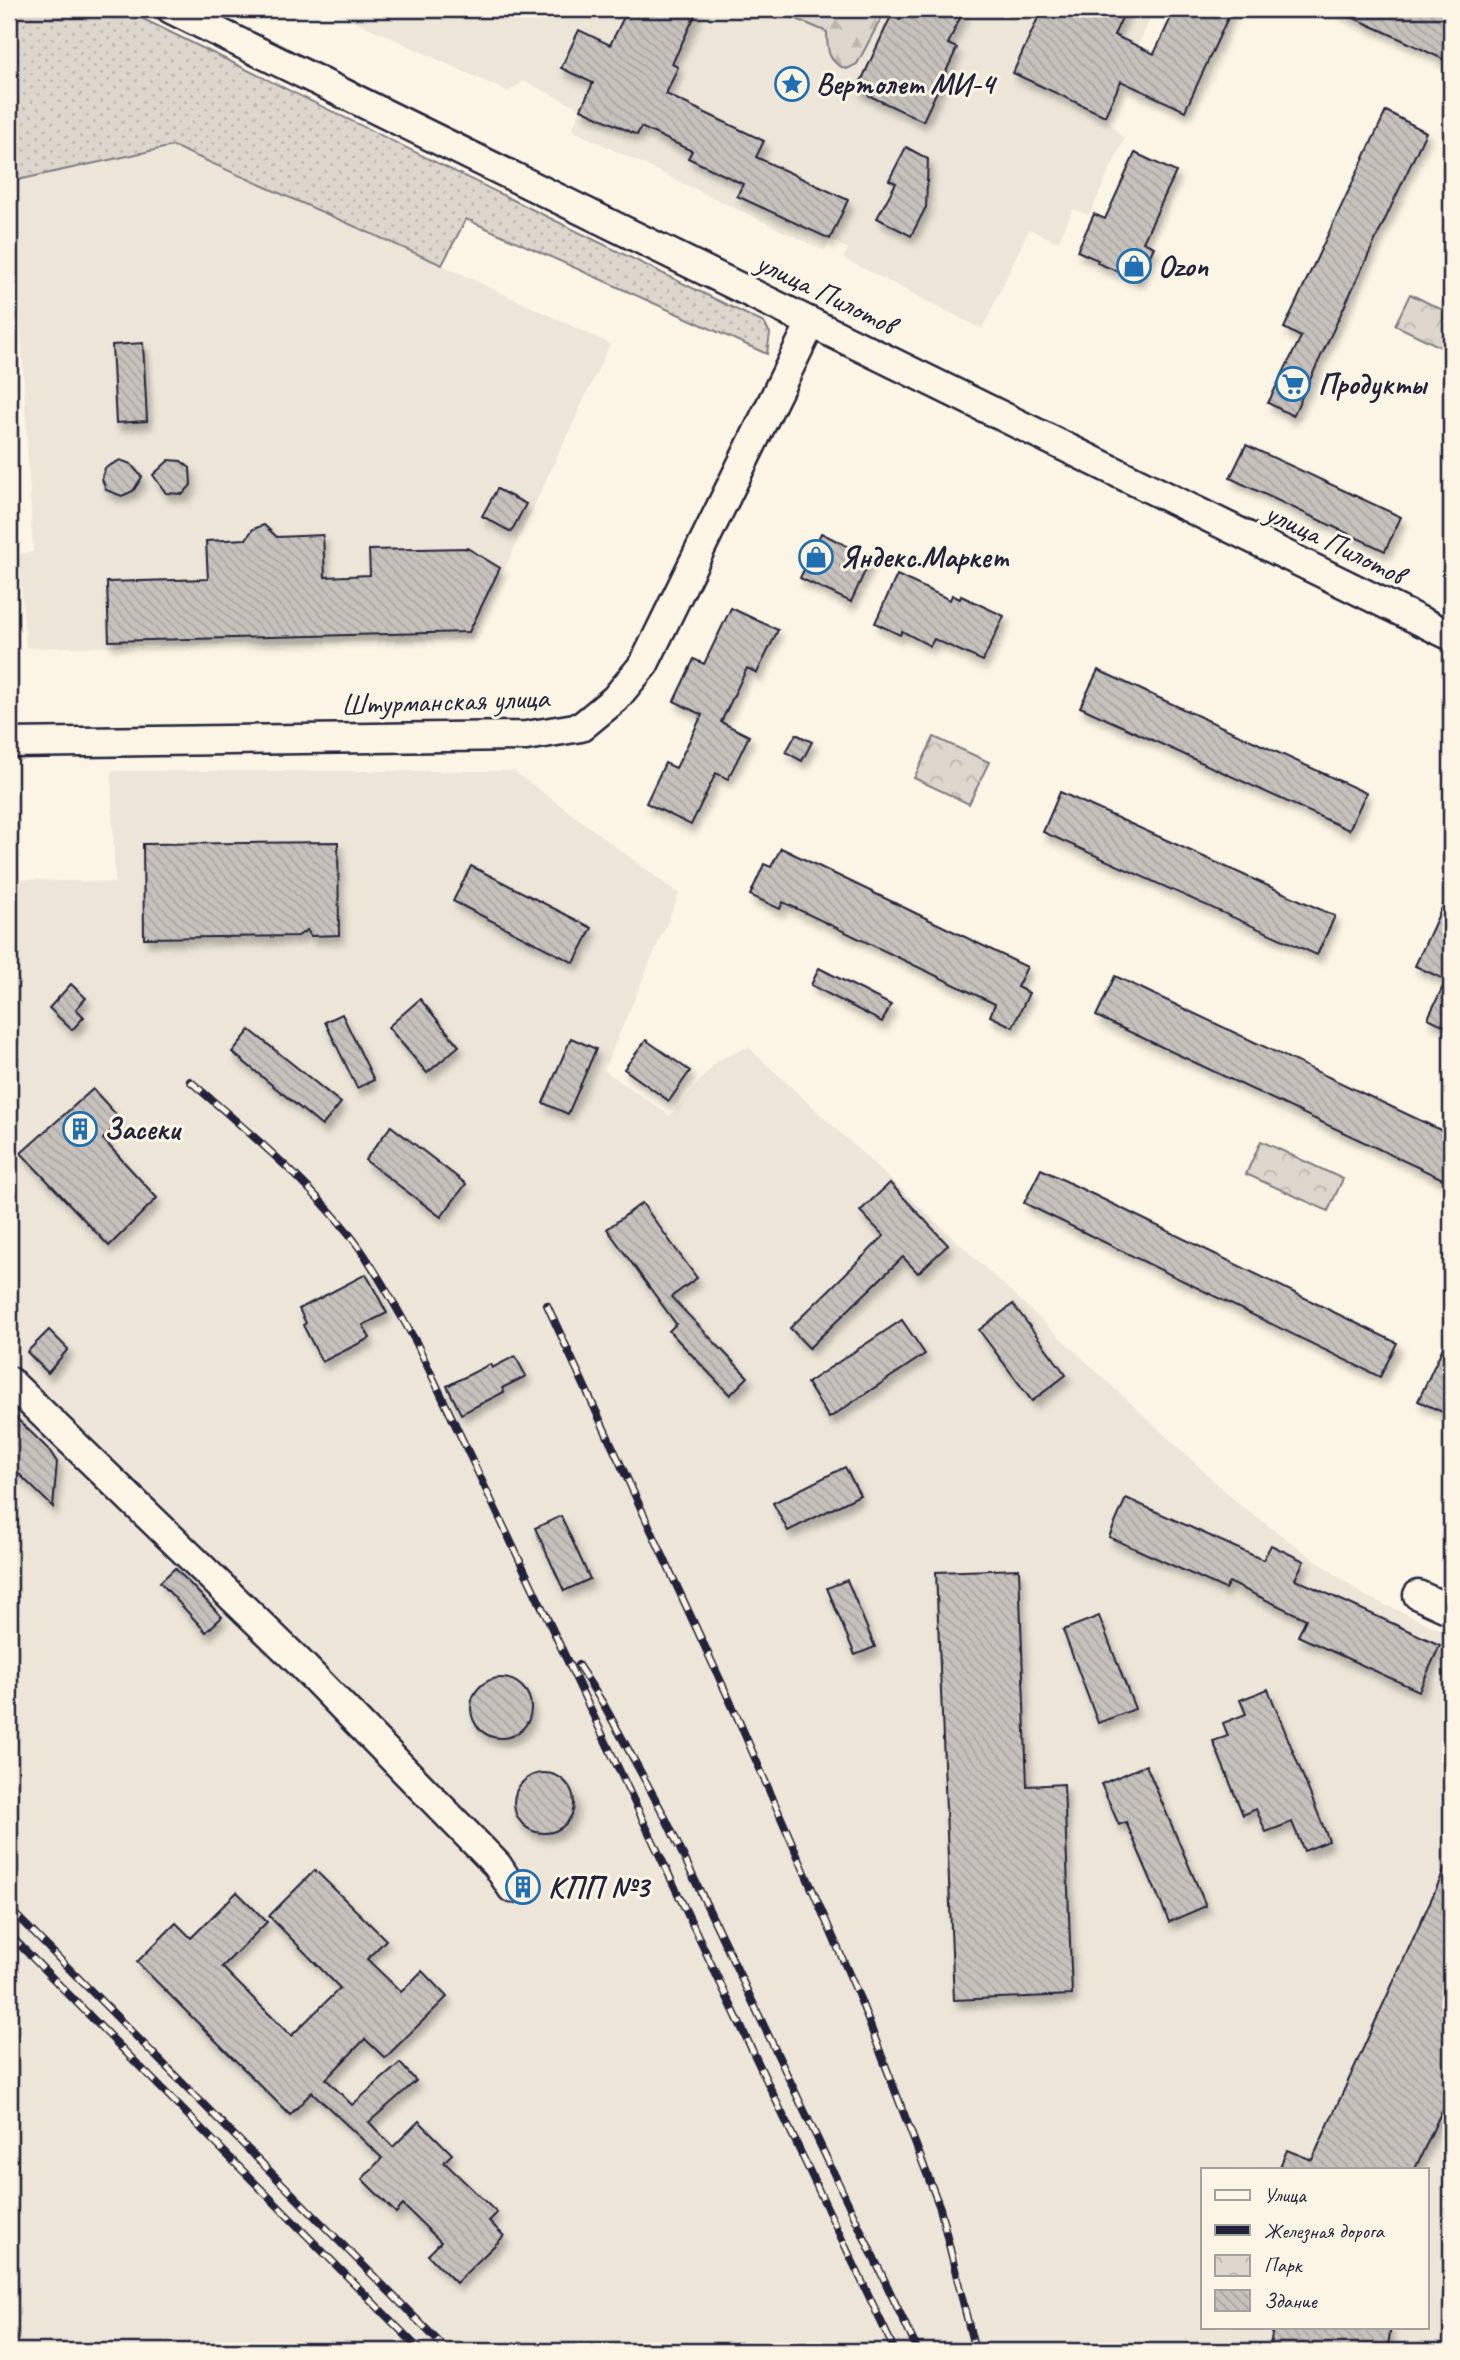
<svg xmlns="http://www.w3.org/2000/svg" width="1460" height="2360" font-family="Caveat,sans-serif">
<defs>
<pattern id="grass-dots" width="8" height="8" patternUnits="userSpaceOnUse" patternTransform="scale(1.75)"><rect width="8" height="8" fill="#dcd6cc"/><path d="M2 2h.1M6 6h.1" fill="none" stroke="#bcb7b0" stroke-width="1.8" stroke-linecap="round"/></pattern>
<pattern id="forest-firs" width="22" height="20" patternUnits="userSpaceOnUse" patternTransform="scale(1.75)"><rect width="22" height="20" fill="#dcd6cc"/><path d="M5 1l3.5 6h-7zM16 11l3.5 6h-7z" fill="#bcb7b0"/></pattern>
<pattern id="park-crowns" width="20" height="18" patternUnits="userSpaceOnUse" patternTransform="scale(1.75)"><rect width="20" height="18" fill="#dcd6cc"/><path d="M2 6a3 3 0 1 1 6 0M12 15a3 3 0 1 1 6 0" fill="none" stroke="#bcb7b0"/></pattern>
<pattern id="building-back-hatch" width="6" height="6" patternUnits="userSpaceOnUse" patternTransform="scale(1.75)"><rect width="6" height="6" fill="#c6c1bb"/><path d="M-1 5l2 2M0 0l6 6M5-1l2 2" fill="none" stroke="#aaa6a2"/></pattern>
<filter id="shadow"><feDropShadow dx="4" dy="7" stdDeviation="3.5" flood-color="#0004"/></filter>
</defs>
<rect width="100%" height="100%" fill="#fcf5e5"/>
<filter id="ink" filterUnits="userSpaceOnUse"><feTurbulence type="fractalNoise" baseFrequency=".0143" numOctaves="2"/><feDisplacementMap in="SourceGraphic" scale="14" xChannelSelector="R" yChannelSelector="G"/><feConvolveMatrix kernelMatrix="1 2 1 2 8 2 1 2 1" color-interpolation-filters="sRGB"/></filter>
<g filter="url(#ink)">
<g fill="#ece5d8" fill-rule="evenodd">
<path d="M329 9H1155L1105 116 1124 140 1089 215 1073 209 1058 242 1029 229 982 329 843 258 848 249 830 239 825 251 572 130 581 109 524 81 508 92Z"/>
<path d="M173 146 442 265 610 344 471 640 26 648 19 554 33 552 13 181Z"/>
<path d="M111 771H514L679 894 604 1070 670 1116 717 1061 748 1047 1241 1506 1365 1596 1451 1634V2351H9V879L115 883ZM1203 2169H1427V2327H1203Z"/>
</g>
<path fill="url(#grass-dots)" stroke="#7f7c84" stroke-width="2" d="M9 9H123L764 323 770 333 767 354 466 219 442 265 173 146 13 181 9 130Z"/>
<path fill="url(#forest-firs)" stroke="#7f7c84" stroke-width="2" d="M773 9H886L857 64 847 69C828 63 827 50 827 32Z"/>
<g fill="url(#park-crowns)" stroke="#7f7c84" stroke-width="2">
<path d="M1410 294 1451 314V352L1395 325Z"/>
<path d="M934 737 989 762 969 804 914 778Z"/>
<path d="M1261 1141 1343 1179 1328 1211 1246 1174Z"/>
</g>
<g fill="url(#building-back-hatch)" stroke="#22223b" stroke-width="2" filter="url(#shadow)">
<path d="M628 9H698L672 64 678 67 666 94 764 141 756 157 848 200 830 239 737 196 743 184 688 158 692 151 641 127 637 135 581 109 593 83 561 68 579 30 610 45Z"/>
<path d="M905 9H964L948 44 957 48 923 121 857 90 891 16 900 20Z"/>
<path d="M1042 9H1126L1114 35 1154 54 1175 9H1232L1185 111 1121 81 1105 116 1013 73Z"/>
<path d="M1334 9H1451V63L1394 36Z"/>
<path d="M1386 111 1426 132 1293 416 1268 403 1301 337 1284 328Z"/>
<path d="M906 147 928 159 926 207 911 236 877 218 896 183 889 180Z"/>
<path d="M1135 153 1176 172 1143 242 1154 247 1139 280 1097 263 1098 260 1077 251 1094 214 1105 219Z"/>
<path d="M143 343 147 421 116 423 112 345Z"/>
<path d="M1246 445 1401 517 1385 551 1230 478Z"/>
<path d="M120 460 131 464 142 477 133 491 122 496 106 490 102 479 105 468Z"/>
<path d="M169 460 181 461 190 468 191 485 183 494 166 493 153 475Z"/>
<path d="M497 489 526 504 511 532 482 516Z"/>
<path d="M264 525 277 537 323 535 325 577 370 575 369 550 467 548 500 568 469 632 109 641 107 582 208 579 206 541 246 539 253 529Z"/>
<path d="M821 533 871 558 851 602 800 578Z"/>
<path d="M897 575 950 600 952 595 960 599 961 596 1004 616 983 661 934 639 930 646 902 631 900 635 875 623Z"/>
<path d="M731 608 778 630 757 673 747 668 721 722 749 736 728 779 716 773 691 825 646 803 665 763 676 768 702 715 674 701 694 659 704 664Z"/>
<path d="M1098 670 1366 793 1349 830 1080 707Z"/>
<path d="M796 734 812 742 802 761 786 752Z"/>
<path d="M1060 792 1335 916 1317 955 1043 832Z"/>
<path d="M338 842 339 935 311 936 307 930 298 936 144 938 143 844Z"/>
<path d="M781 848 1027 967 1017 987 1029 993 1013 1027 990 1016 995 1004 783 902 780 909 750 895 764 864 771 867Z"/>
<path d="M471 866 592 928 574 963 453 901Z"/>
<path d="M1451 888V1029L1428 1018 1446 980 1415 966Z"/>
<path d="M819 968 891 1005 882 1022 811 985Z"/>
<path d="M1115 976 1451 1135V1183L1096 1016Z"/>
<path d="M71 984 86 998 76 1009 84 1017 72 1030 49 1008Z"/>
<path d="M420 999 459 1046 427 1073 388 1027Z"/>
<path d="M342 1014 374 1080 357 1088 325 1022Z"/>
<path d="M250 1030 341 1103 322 1126 232 1052Z"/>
<path d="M571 1038 596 1049 568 1114 543 1103Z"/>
<path d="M646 1040 690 1071 669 1101 624 1069Z"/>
<path d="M93 1089 121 1120 103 1139 157 1198 109 1246 21 1153Z"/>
<path d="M391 1126 466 1184 441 1217 365 1160Z"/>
<path d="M1041 1169 1397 1343 1380 1377 1024 1203Z"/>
<path d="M890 1183 948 1245 918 1273 903 1257 809 1348 790 1328 884 1236 860 1211Z"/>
<path d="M642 1203 697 1278 671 1297 748 1377 730 1395 669 1331 676 1324 607 1229Z"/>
<path d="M366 1274 387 1313 363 1325 370 1338 322 1362 303 1325 306 1323 299 1309Z"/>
<path d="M1013 1304 1066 1375 1032 1401 979 1330Z"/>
<path d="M902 1320 925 1354 829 1418 807 1383Z"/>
<path d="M49 1330 68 1349 48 1373 27 1352Z"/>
<path d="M1451 1330V1416L1418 1401Z"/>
<path d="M515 1356 526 1376 502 1388 504 1392 461 1414 447 1386 490 1364 492 1368Z"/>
<path d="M9 1411 49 1450 57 1462 53 1507 9 1464Z"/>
<path d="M845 1467 860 1495 788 1531 773 1503Z"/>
<path d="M1126 1498 1263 1560 1271 1545 1304 1561 1295 1579 1440 1645 1419 1691 1298 1636 1306 1619 1229 1582 1225 1589 1109 1537Z"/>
<path d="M561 1516 590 1579 564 1591 535 1528Z"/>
<path d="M175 1568 222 1617 206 1632 160 1582Z"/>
<path d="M1019 1569 1027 1786 1064 1784 1072 1995 954 2000 936 1572Z"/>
<path d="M847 1580 875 1647 855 1655 827 1588Z"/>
<path d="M1099 1616 1135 1709 1098 1723 1063 1630Z"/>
<circle cx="501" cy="1708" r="30"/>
<path d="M1268 1689 1329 1841 1304 1851 1292 1822 1266 1832 1256 1809 1243 1815 1213 1741 1228 1736 1223 1723 1246 1714 1240 1700Z"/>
<path d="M1146 1765 1206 1906 1169 1922 1126 1822 1119 1825 1101 1784Z"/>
<circle cx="544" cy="1803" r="30"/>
<path d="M1451 1856V2091L1415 2169H1279L1287 2150 1312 2160Z"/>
<path d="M315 1870 386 1940 367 1959 401 1992 422 1971 447 1997 385 2058 365 2039 326 2079 352 2105 400 2063 416 2081 369 2122 393 2147 419 2121 452 2154 444 2162 497 2213 489 2221 504 2236 456 2283 428 2255 441 2242 403 2205 396 2213 362 2179 382 2158 312 2092 290 2115 137 1962 176 1923 191 1938 237 1892 267 1922 222 1967 291 2036 340 1988 269 1916Z"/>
<path d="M1273 2327H1391L1387 2351H1297L1270 2347Z"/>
</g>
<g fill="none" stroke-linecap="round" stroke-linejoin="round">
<g stroke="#22223b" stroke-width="33">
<g id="minor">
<path d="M171 9 1451 636"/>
<path d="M9 743 526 736 581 727 615 699 644 664 811 323"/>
<path d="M9 1381 296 1659 497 1865 512 1888"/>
<path d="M1418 1595 1451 1610"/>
</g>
</g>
<use href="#minor" stroke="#fcf5e5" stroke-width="28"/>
<g stroke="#22223b" stroke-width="8">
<g id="rail">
<path d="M190 1081C247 1131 317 1188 361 1250 381 1279 398 1311 416 1342L895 2351"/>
<path d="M547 1305 735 1712 860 1999 940 2208 975 2351"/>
<path d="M578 1665 604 1705 664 1815 918 2351"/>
<path d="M9 1908 448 2351"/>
<path d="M9 1934 421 2351"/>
</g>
</g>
<use href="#rail" stroke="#fcf5e5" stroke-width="5" stroke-dasharray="16" stroke-linecap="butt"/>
</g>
</g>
<defs>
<g id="sight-ring" transform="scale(1.75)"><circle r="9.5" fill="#fcf5e5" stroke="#1f6fb2" stroke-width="1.5"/><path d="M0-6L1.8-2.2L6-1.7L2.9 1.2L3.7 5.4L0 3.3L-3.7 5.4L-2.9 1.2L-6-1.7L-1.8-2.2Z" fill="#1f6fb2"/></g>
<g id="shop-ring" transform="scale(1.75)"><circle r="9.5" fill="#fcf5e5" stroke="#1f6fb2" stroke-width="1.5"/><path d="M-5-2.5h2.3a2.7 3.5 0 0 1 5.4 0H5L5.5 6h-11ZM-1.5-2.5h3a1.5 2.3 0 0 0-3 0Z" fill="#1f6fb2"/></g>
<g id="supermarket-ring" transform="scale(1.75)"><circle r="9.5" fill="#fcf5e5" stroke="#1f6fb2" stroke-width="1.5"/><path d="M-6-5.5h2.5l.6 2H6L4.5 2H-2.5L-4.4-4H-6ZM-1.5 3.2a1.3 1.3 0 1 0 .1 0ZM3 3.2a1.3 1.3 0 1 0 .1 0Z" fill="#1f6fb2"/></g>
<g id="building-ring" transform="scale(1.75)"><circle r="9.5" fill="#fcf5e5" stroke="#1f6fb2" stroke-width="1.5"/><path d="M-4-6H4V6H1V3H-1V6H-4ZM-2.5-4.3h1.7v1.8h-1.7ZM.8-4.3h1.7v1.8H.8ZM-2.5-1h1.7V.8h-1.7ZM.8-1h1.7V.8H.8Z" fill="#1f6fb2"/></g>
</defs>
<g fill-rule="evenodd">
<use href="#sight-ring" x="792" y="84"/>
<use href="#shop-ring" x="1134" y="266"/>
<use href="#supermarket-ring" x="1293" y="384"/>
<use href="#shop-ring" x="816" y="557"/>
<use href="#building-ring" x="80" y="1129"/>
<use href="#building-ring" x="523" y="1887"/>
</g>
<g text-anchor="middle" stroke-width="6" stroke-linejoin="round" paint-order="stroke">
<g font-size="30" font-weight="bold" fill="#22223b" stroke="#fcf5e5" text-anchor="start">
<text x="816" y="94">Вертолет МИ-4</text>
<text x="1158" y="276">Ozon</text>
<text x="1318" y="394">Продукты</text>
<text x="840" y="567">Яндекс.Маркет</text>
<text x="104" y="1139">Засеки</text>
<text x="548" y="1897">КПП №3</text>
</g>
<g font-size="30" fill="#22223b" stroke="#fcf5e5">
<text transform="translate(826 293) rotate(26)" y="10">улица Пилотов</text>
<text transform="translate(1335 543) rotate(26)" y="10">улица Пилотов</text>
<text transform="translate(445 701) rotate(-2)" y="10">Штурманская улица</text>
</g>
</g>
<rect width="1460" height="2360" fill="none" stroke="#fcf5e5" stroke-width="35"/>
<rect x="18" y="18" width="1425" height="2325" fill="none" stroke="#22223b" stroke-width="2.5" filter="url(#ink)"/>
<rect x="1201" y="2168" width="228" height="161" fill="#fcf5e5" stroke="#a5a1a1" stroke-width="2"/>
<rect x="1215" y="2190" width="35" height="10" fill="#fcf5e5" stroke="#a5a1a1" stroke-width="2"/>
<text x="1264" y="2202" font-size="21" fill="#22223b">Улица</text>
<rect x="1215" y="2225" width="35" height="10" fill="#22223b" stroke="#a5a1a1" stroke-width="2"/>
<text x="1264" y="2238" font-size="21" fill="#22223b">Железная дорога</text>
<rect x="1215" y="2255" width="35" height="21" fill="url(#park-crowns)" stroke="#a5a1a1" stroke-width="2"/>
<text x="1264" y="2272" font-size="21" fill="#22223b">Парк</text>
<rect x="1215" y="2290" width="35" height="21" fill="url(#building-back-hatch)" stroke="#a5a1a1" stroke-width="2"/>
<text x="1264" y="2308" font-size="21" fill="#22223b">Здание</text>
</svg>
